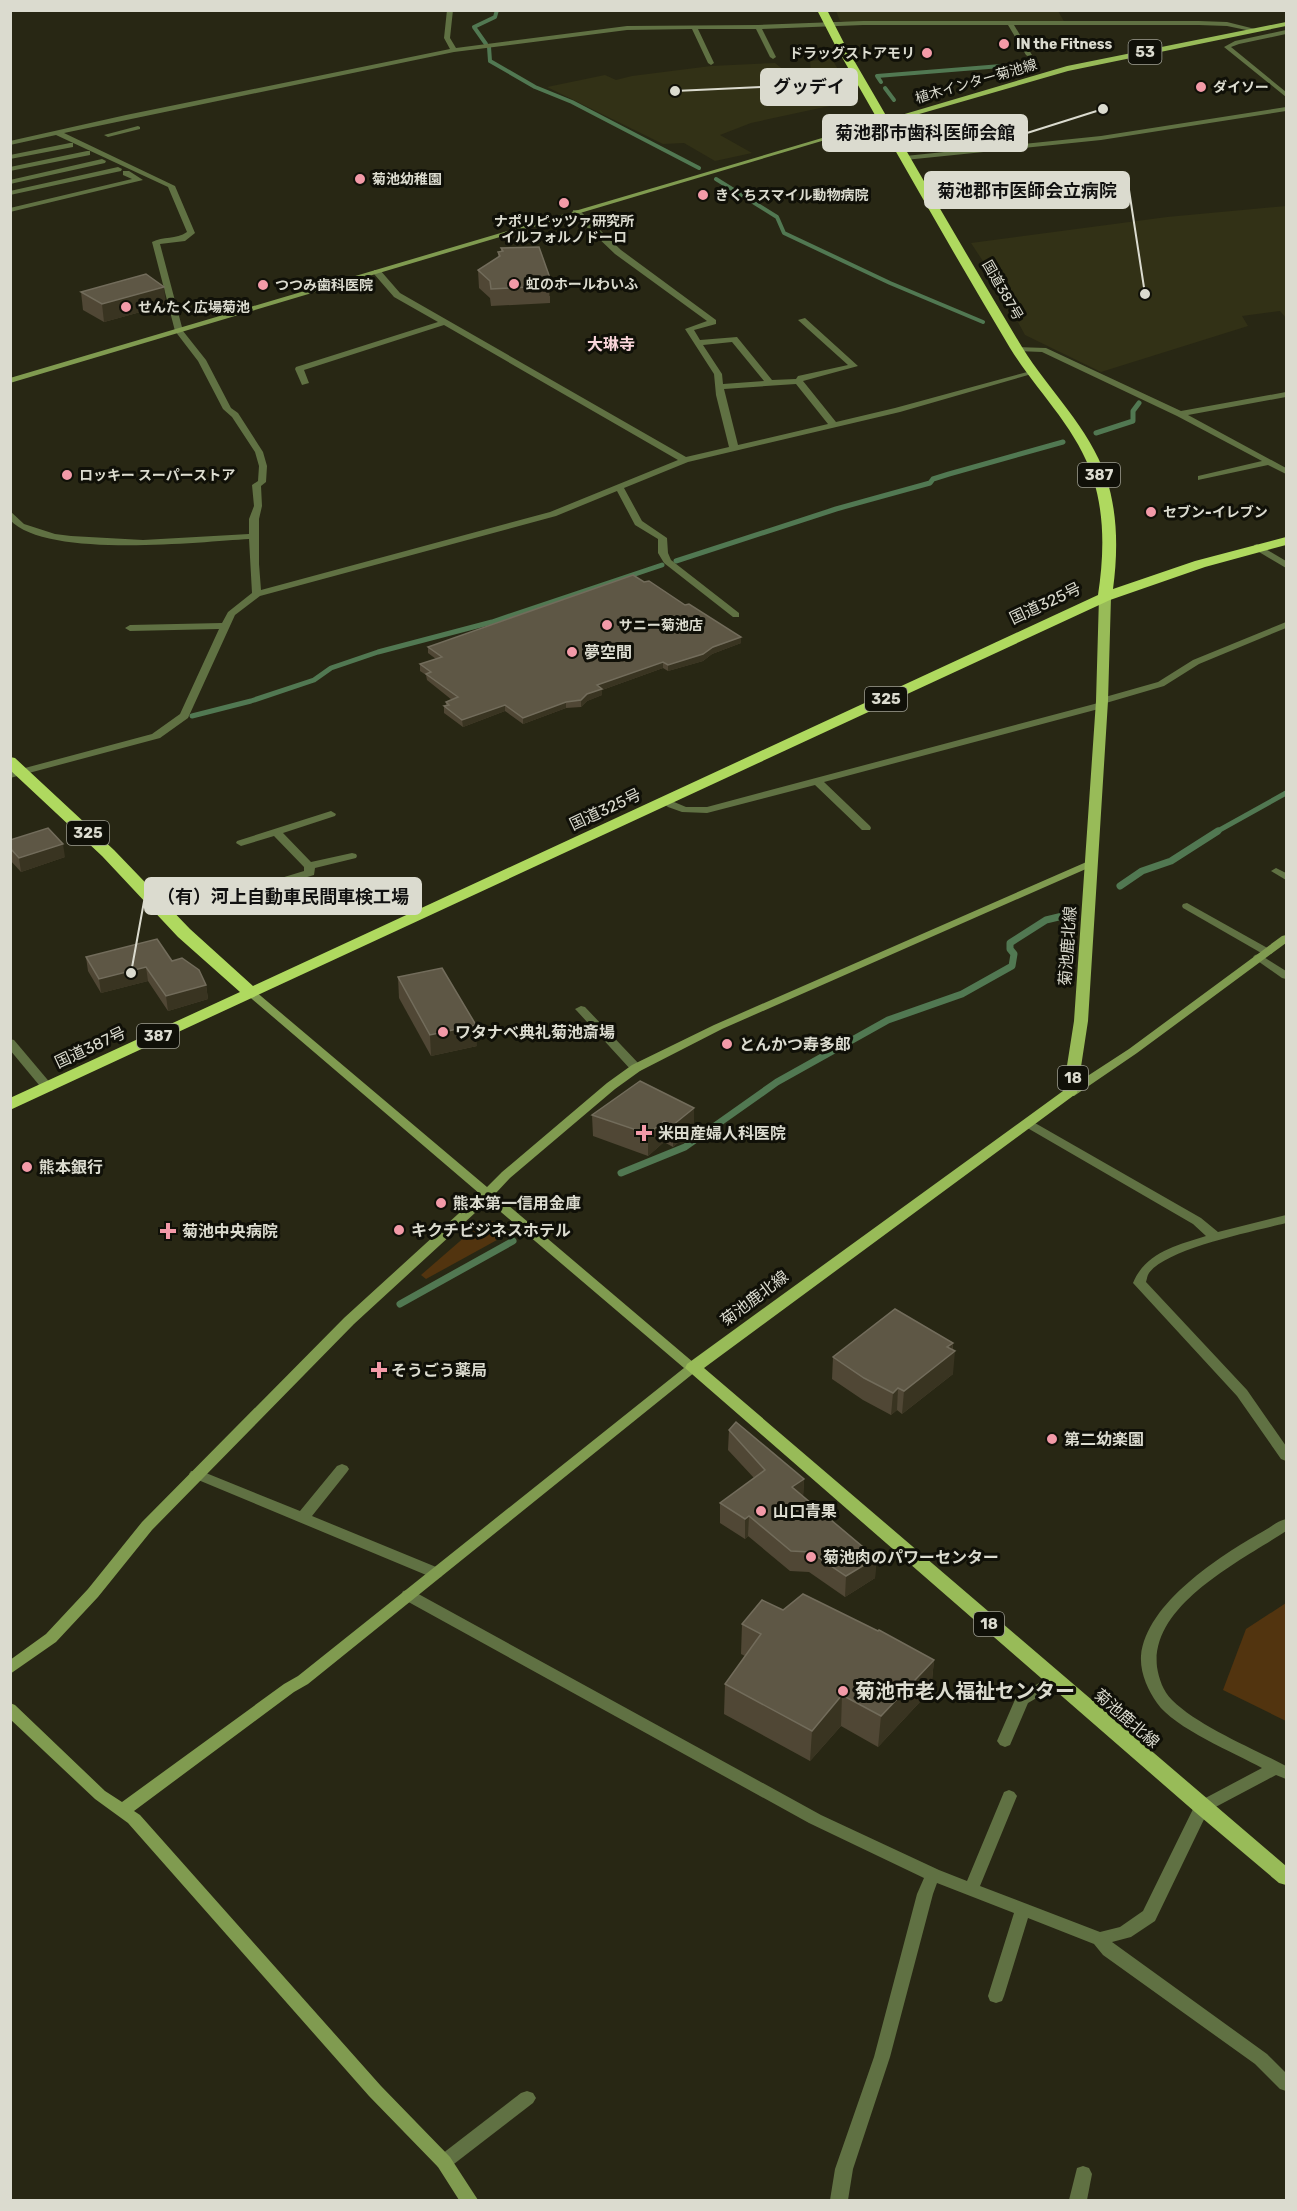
<svg xmlns="http://www.w3.org/2000/svg" width="1297" height="2211" font-family="Rubik,'Noto Sans JP',sans-serif">
<rect width="100%" height="100%" fill="#282714"/>
<g fill="#323116">
<path d="M836 11H1058L1065 23 845 22 840 21Z"/>
<path d="M832 59 843 78 807 80 834 105 751 123 720 135 752 153 715 161 684 143 663 144 547 87 605 75 616 80 632 76 711 66 775 63 789 74H811L810 61Z"/>
<path d="M1286 206V318L1280 311 1242 316 1248 326 1101 372 1025 335 994 278 971 243 1167 217Z"/>
</g>
<g fill="#52340f">
<path d="M492 1221 506 1235 426 1279 421 1275 482 1222Z"/>
<path d="M1286 1603V1721L1223 1690 1246 1629Z"/>
</g>
<g fill="none" stroke-linecap="round" stroke-linejoin="round">
<g stroke="#517852" stroke-width="4">
<path d="M486 44 474 27 495 17 497 10"/>
<path d="M489 47 490 61 535 87 572 102 699 168"/>
<path d="M881 82 877 76 1001 66"/>
<path d="M885 88 894 100"/>
<path d="M716 179 777 217 784 233 890 283 983 322"/>
</g>
<g stroke="#517852" stroke-width="5">
<path d="M1096 433 1133 421V411L1139 403"/>
<path d="M676 561 836 509 930 483 933 479 949 474 1063 442"/>
<path d="M192 716 251 701 314 680 331 668 378 652 492 622 662 565"/>
<path d="M1216 832 1286 793"/>
</g>
<g stroke="#517852" stroke-width="7">
<path d="M1120 886 1142 871 1171 861 1218 831"/>
<path d="M621 1173 685 1147 777 1082 888 1020 962 994 1012 966 1014 954 1010 949V943L1046 920 1071 914"/>
<path d="M400 1304 513 1241"/>
</g>
<g fill="#607143" fill-rule="evenodd">
<path d="M447 10H453L450 38 456 48 627 26 758 25 863 21H1199L1227 22 1259 30 1256 32 1227 26 1199 25H1014L1032 55 1029 57 1026 55 1008 25H863L762 29 776 57 773 59 770 57 756 29H698L714 63 711 65 708 63 692 29 627 30 454 52 64 133 175 186 195 233 185 241 160 244 183 331 206 360 231 408 238 413 263 452 267 466 266 482 261 486 262 506 259 519V564L261 590 550 512 678 460 444 325 304 370 309 383 302 385 295 369 296 367 438 322 394 297 374 274V270H380L400 293 686 457 729 447 716 395 714 374 685 329 707 321 615 254 573 214V210H579L621 250 716 320V324L694 330 700 340 737 337 772 380 796 379 798 376 848 365 798 320 805 318 858 366 803 381 836 422 895 408 1031 371 1035 373 900 412 688 462 624 488 642 521 667 538 668 553 671 560 739 613V617H733L664 563 658 553V539L635 525 617 491 556 516 260 596 235 615 188 718 160 738 10 778V772L152 734 180 714 219 629 130 631 125 628 130 625 222 623 228 612 252 593 249 539C198 542 46 559 10 520V511L24 524 55 534 71 536 143 540 249 534V519L254 506 252 485 258 481 259 466 255 452 232 417 223 409 198 361 175 331 152 242C163 236 176 240 187 232L168 187 56 135 10 145V141L126 115 450 49 444 38ZM732 342 764 381 723 384 722 374 703 345ZM796 384 828 424 738 445 724 389Z"/>
<path d="M1286 30V34L1239 44 1231 47 1286 92V97L1224 47 1235 41Z"/>
<path d="M1286 107V111L1101 140 905 160 901 158 905 156 1101 136Z"/>
<path d="M138 126 140 127V129L108 137 104 135Z"/>
<path d="M70 143H73V147L10 159V155Z"/>
<path d="M87 151H90V155L10 171V167Z"/>
<path d="M102 159 106 161 105 163 10 184V180Z"/>
<path d="M118 167 122 169 121 171 10 195V191Z"/>
<path d="M123 171H129L143 180 10 212V208L132 179 123 175Z"/>
<path d="M1014 347 1046 348 1181 411 1286 392V397L1188 415 1286 468V474L1268 465 1198 480V476L1262 461 1177 416 1042 352 1017 351 1013 349Z"/>
<path d="M1257 544 1286 561V568L1254 549V545Z"/>
<path d="M1286 622V628L1199 664 1164 686 1106 703V707L824 782 870 826 871 828 870 830H862L815 785 707 813 682 812 668 807 662 802 667 799 686 807H707L1098 703V699L1158 682 1193 660Z"/>
<path d="M331 811 336 814 335 816 283 833 311 862 352 853 356 854 357 856 356 858 315 868 314 875 229 900 163 911 158 908 163 905 228 894 304 871V867L274 836 241 846 236 843 237 841Z"/>
<path d="M1276 868 1286 873V880L1271 871Z"/>
<path d="M1187 903 1271 950 1273 952 1271 954H1263L1183 908 1182 906 1183 904Z"/>
<path d="M1259 954 1286 971V979L1282 978 1255 959 1253 957 1255 955Z"/>
<path d="M581 1006 585 1007 640 1065 642 1068 640 1071H632L577 1011 575 1009Z"/>
<path d="M10 1039 14 1040 52 1085 54 1088 52 1091H44L10 1050Z"/>
<path d="M1028 1119 1201 1218 1218 1232 1286 1215V1223C1256 1231 1167 1248 1149 1273 1147 1276 1147 1279 1146 1282L1247 1390 1286 1446V1461L1281 1459 1237 1396 1133 1283C1145 1253 1177 1245 1206 1236L1193 1224 1024 1126 1022 1123 1024 1120Z"/>
<path d="M342 1464 347 1466 349 1469 347 1472 312 1516 441 1569 443 1573 441 1577 436 1578 431 1577 191 1477 189 1474 191 1471H201L300 1511 337 1466Z"/>
<path d="M1286 1519V1531C1243 1560 1150 1604 1157 1667 1159 1679 1163 1691 1172 1700 1198 1726 1252 1748 1286 1766V1779L1276 1775 1208 1811 1155 1921 1131 1937 1112 1942 1267 2054 1286 2073V2091L1280 2089 1255 2064 1103 1955 1094 1944 1028 1918 1004 1996 1002 2001 996 2003 990 2001 988 1996 1014 1913 937 1883 933 1894 890 2057 853 2169 848 2200H830L835 2169 874 2057 917 1894 924 1878 809 1823 403 1599 401 1595 403 1591 408 1590 413 1591 821 1815 939 1870 967 1881 1004 1792 1009 1790 1014 1792 1017 1796 980 1886 1100 1932 1120 1927 1143 1911 1196 1803 1262 1768C1235 1753 1174 1728 1157 1703 1148 1690 1140 1673 1141 1656 1146 1603 1220 1556 1262 1532 1270 1528 1277 1521 1286 1519Z"/>
<path d="M1054 1675 1059 1677 1061 1681 1059 1685 1028 1703 1010 1745 1005 1747 1000 1745 997 1741 1017 1695Z"/>
<path d="M527 2091 533 2093 536 2098 533 2103 450 2167 444 2170 438 2167 435 2162 438 2157 521 2093Z"/>
<path d="M1083 2166 1089 2168 1092 2174 1087 2200H1069L1077 2168Z"/>
</g>
<g fill="#809b50" fill-rule="evenodd">
<path d="M883 120 889 121 10 383V378Z"/>
<path d="M1091 860 1095 861 1096 863 1095 865 722 1029 640 1071 615 1089 510 1178 495 1194 700 1368 308 1684 294 1692 134 1811 140 1815 381 2086 450 2157 478 2200H459L438 2167 369 2096 128 1823 95 1799 10 1719V1703L15 1705 105 1791 122 1802 284 1684 298 1676 684 1368 488 1201 354 1324 152 1530 98 1597 56 1642 10 1674V1660L46 1634 88 1589 142 1522 344 1318 480 1194 245 993 251 990 255 991 487 1187 502 1172 607 1083 632 1065 714 1025Z"/>
<path d="M1286 935V943L1137 1053 1074 1096H1066L1064 1093 1066 1090 1129 1049 1282 936Z"/>
</g>
<g fill="#98bb58" fill-rule="evenodd">
<path d="M1286 22V26L1068 71 888 123 881 121 1067 66Z"/>
<path d="M1105 593 1111 597 1108 701 1088 1021 1077 1093 704 1368 1286 1866V1885L1279 1883 1195 1812 685 1368 687 1364 1063 1091 1074 1021 1096 701 1099 597Z"/>
</g>
<path fill="#afd95f" fill-rule="evenodd" d="M817 10H827L845 45C904 146 962 248 1022 347 1049 391 1089 427 1106 477 1118 513 1118 552 1113 589L1195 561 1286 537V545L1205 567 1110 600 10 1110V1098L240 992 178 937 102 856 10 770V757L15 758 114 850 190 929 253 986 1098 595C1104 556 1105 516 1093 478 1077 428 1037 392 1010 348 950 248 893 146 835 45Z"/>
</g>
<g fill="#504735">
<path d="M501 248 550 278V303L491 306 490 298 479 288 478 270 498 258V252H501Z"/>
<path d="M81 292 166 305 104 322 83 310Z"/>
<path d="M644 582 741 637V643L712 654 703 661 668 671 663 668 602 690V695L587 701 581 707 566 708 523 724 505 711 463 727 444 713V706H446V702L452 700 427 680 426 675 420 671V664L436 659 428 653V647Z"/>
<path d="M10 840 65 857 21 872 10 860Z"/>
<path d="M86 957 172 961 206 985 208 999 168 1011 148 981 101 993 88 971Z"/>
<path d="M398 977 477 1046 431 1056 399 998Z"/>
<path d="M694 1108V1129L673 1147 664 1142 648 1156 593 1136 592 1115Z"/>
<path d="M953 1343V1374L902 1414 897 1410 891 1415 863 1400 832 1379 833 1357Z"/>
<path d="M729 1430 804 1479 803 1497 876 1558 875 1578 845 1597 809 1572 790 1571 748 1536 745 1539 720 1523V1503L754 1478 728 1450Z"/>
<path d="M783 1610 934 1660 931 1690 878 1747 841 1726 810 1761 724 1714 725 1684 745 1656 741 1654 742 1624Z"/>
</g>
<g fill="#393421">
<path d="M550 278V296H549V286L547 279Z"/>
<path d="M164 287 166 305 104 322 102 304Z"/>
<path d="M741 637V643L712 654 703 661 668 671V665Z"/>
<path d="M663 662V668L602 690V695L587 701 581 707V700L597 685Z"/>
<path d="M566 702V708L523 724V718Z"/>
<path d="M505 705V711L463 727 462 720Z"/>
<path d="M63 844 65 857 21 872 19 858Z"/>
<path d="M146 967 148 981 101 993 99 979Z"/>
<path d="M206 985 208 999 168 1011 166 996Z"/>
<path d="M476 1025 477 1046 431 1056 430 1035Z"/>
<path d="M694 1108V1129L673 1147V1125Z"/>
<path d="M664 1121V1142L648 1156V1134Z"/>
<path d="M953 1343 952 1354 955 1351 953 1374 902 1414 904 1391Z"/>
<path d="M898 1388 897 1410 891 1415 893 1393Z"/>
<path d="M804 1479 803 1499 792 1487Z"/>
<path d="M749 1516 748 1536 745 1539V1519Z"/>
<path d="M876 1558 875 1578 845 1597 846 1576Z"/>
<path d="M934 1660 931 1690 878 1747 881 1716Z"/>
<path d="M842 1695 841 1726 810 1761 812 1731Z"/>
</g>
<g fill="#5e5745" stroke="#726c5b" stroke-width="1.5">
<path d="M539 247 550 278 547 279 549 286 491 289 490 281 478 270 500 256 498 252 503 251 501 248Z"/>
<path d="M146 274 164 287 102 304 81 292Z"/>
<path d="M633 575 644 582 649 581 685 605 689 604 741 637 713 647 703 654 668 665 663 662 597 685 602 689 587 694 581 700 566 702 523 718 505 705 462 720 444 706 449 705 446 702 458 697 426 674 431 672 420 664 442 657 428 647Z"/>
<path d="M48 828 63 844 19 858 10 848V840Z"/>
<path d="M157 939 172 961 182 958 199 970 206 985 166 996 146 967 99 979 86 957Z"/>
<path d="M442 968 476 1025 430 1035 398 977Z"/>
<path d="M640 1081 694 1108 673 1125 664 1121 648 1134 592 1115Z"/>
<path d="M895 1309 953 1343 947 1347 955 1351 904 1391 898 1388 893 1393 864 1378 833 1357Z"/>
<path d="M736 1422 804 1479 792 1487 876 1558 846 1576 810 1552 791 1551 749 1516 745 1519 720 1503 765 1470 729 1430Z"/>
<path d="M803 1594 878 1631 879 1630 934 1660 881 1716 842 1695 812 1731 725 1684 761 1634 742 1624 762 1600 783 1610Z"/>
</g>
<g fill="#f39aa8" stroke="#101008" stroke-width="2">
<circle cx="1004" cy="44" r="6"/>
<circle cx="927" cy="53" r="6"/>
<circle cx="1201" cy="87" r="6"/>
<circle cx="360" cy="179" r="6"/>
<circle cx="703" cy="195" r="6"/>
<circle cx="564" cy="203" r="6"/>
<circle cx="514" cy="284" r="6"/>
<circle cx="263" cy="285" r="6"/>
<circle cx="126" cy="307" r="6"/>
<circle cx="67" cy="475" r="6"/>
<circle cx="1151" cy="512" r="6"/>
<circle cx="607" cy="625" r="6"/>
<circle cx="572" cy="652" r="6"/>
<circle cx="443" cy="1032" r="6"/>
<circle cx="727" cy="1044" r="6"/>
<path d="M641 1124h6v6h6v6h-6v6h-6v-6h-6v-6h6z"/>
<circle cx="27" cy="1167" r="6"/>
<circle cx="441" cy="1203" r="6"/>
<circle cx="399" cy="1230" r="6"/>
<path d="M165 1222h6v6h6v6h-6v6h-6v-6h-6v-6h6z"/>
<path d="M376 1361h6v6h6v6h-6v6h-6v-6h-6v-6h6z"/>
<circle cx="1052" cy="1439" r="6"/>
<circle cx="761" cy="1511" r="6"/>
<circle cx="811" cy="1557" r="6"/>
<circle cx="843" cy="1691" r="6"/>
</g>
<g text-anchor="middle" stroke-width="6" stroke-linejoin="round" paint-order="stroke">
<g font-size="14" font-weight="bold" fill="#dbdbcf" stroke="#101008" text-anchor="start">
<text x="1016" y="49">IN the Fitness</text>
<text x="915" y="58" text-anchor="end">ドラッグストアモリ</text>
<text x="1213" y="92">ダイソー</text>
<text x="372" y="184">菊池幼稚園</text>
<text x="715" y="200">きくちスマイル動物病院</text>
<text x="564" y="226" text-anchor="middle">ナポリピッツァ研究所<tspan x="564" dy="16">イルフォルノドーロ</tspan></text>
<text x="526" y="289">虹のホールわいふ</text>
<text x="275" y="290">つつみ歯科医院</text>
<text x="138" y="312">せんたく広場菊池</text>
<text x="79" y="480">ロッキー スーパーストア</text>
<text x="1163" y="517">セブン-イレブン</text>
<text x="619" y="630">サニー菊池店</text>
</g>
<g font-size="14" fill="#dbdbcf" stroke="#101008">
<text transform="translate(976 81) rotate(-16)" y="5">植木インター菊池線</text>
<text transform="translate(1003 290) rotate(60)" y="5">国道387号</text>
</g>
<g fill="#101008" stroke="#9e9e93" stroke-width="1.5">
<rect x="1128.5" y="40" width="33" height="24" rx="4.5"/>
<rect x="1078" y="463" width="42" height="24" rx="4.5"/>
<rect x="865" y="687" width="42" height="24" rx="4.5"/>
<rect x="67" y="821" width="42" height="24" rx="4.5"/>
<rect x="137" y="1024" width="42" height="24" rx="4.5"/>
<rect x="1058" y="1066" width="30" height="24" rx="4.5"/>
<rect x="974" y="1612" width="30" height="24" rx="4.5"/>
</g>
<g font-size="15" font-weight="bold" fill="#dbdbcf">
<text x="1145" y="57">53</text>
<text x="1099" y="480">387</text>
<text x="886" y="704">325</text>
<text x="88" y="838">325</text>
<text x="158" y="1041">387</text>
<text x="1073" y="1083">18</text>
<text x="989" y="1629">18</text>
</g>
<g font-size="16" font-weight="bold" fill="#fad6da" stroke="#101008">
<text x="611" y="350">大琳寺</text>
</g>
<g font-size="16" fill="#dbdbcf" stroke="#101008">
<text transform="translate(1045 603) rotate(-25)" y="6">国道325号</text>
<text transform="translate(605 809) rotate(-25)" y="6">国道325号</text>
<text transform="translate(1067 946) rotate(-86)" y="6">菊池鹿北線</text>
<text transform="translate(90 1047) rotate(-25)" y="6">国道387号</text>
<text transform="translate(754 1298) rotate(-37)" y="6">菊池鹿北線</text>
<text transform="translate(1127 1718) rotate(41)" y="6">菊池鹿北線</text>
</g>
<g font-size="16" font-weight="bold" fill="#dbdbcf" stroke="#101008" text-anchor="start">
<text x="584" y="658">夢空間</text>
<text x="455" y="1038">ワタナベ典礼菊池斎場</text>
<text x="739" y="1050">とんかつ寿多郎</text>
<text x="658" y="1139">米田産婦人科医院</text>
<text x="39" y="1173">熊本銀行</text>
<text x="453" y="1209">熊本第一信用金庫</text>
<text x="411" y="1236">キクチビジネスホテル</text>
<text x="182" y="1237">菊池中央病院</text>
<text x="391" y="1376">そうごう薬局</text>
<text x="1064" y="1445">第二幼楽園</text>
<text x="773" y="1517">山口青果</text>
<text x="823" y="1563">菊池肉のパワーセンター</text>
</g>
<g font-size="20" font-weight="bold" fill="#dbdbcf" stroke="#101008" text-anchor="start">
<text x="855" y="1698">菊池市老人福祉センター</text>
</g>
</g>
<path fill="none" stroke="#dbdbcf" stroke-width="2" d="M675 91L761 87M1103 109L1027 133M1145 294L1129 190M131 973L145 896"/>
<g fill="#dbdbcf" stroke="#101008" stroke-width="2">
<circle cx="675" cy="91" r="6"/>
<circle cx="1103" cy="109" r="6"/>
<circle cx="1145" cy="294" r="6"/>
<circle cx="131" cy="973" r="6"/>
</g>
<g fill="#dbdbcf" stroke="#dbdbcf" stroke-width="2">
<rect x="761" y="69" width="96" height="36" rx="6"/>
<rect x="823" y="115" width="204" height="36" rx="6"/>
<rect x="925" y="172" width="204" height="36" rx="6"/>
<rect x="145" y="878" width="276" height="36" rx="6"/>
</g>
<g font-size="18" text-anchor="middle" font-weight="bold" fill="#111">
<text x="809" y="93">グッデイ</text>
<text x="925" y="139">菊池郡市歯科医師会館</text>
<text x="1027" y="197">菊池郡市医師会立病院</text>
<text x="283" y="903">（有）河上自動車民間車検工場</text>
</g>
<rect width="1297" height="2211" fill="none" stroke="#dbdbcf" stroke-width="24"/>
</svg>
